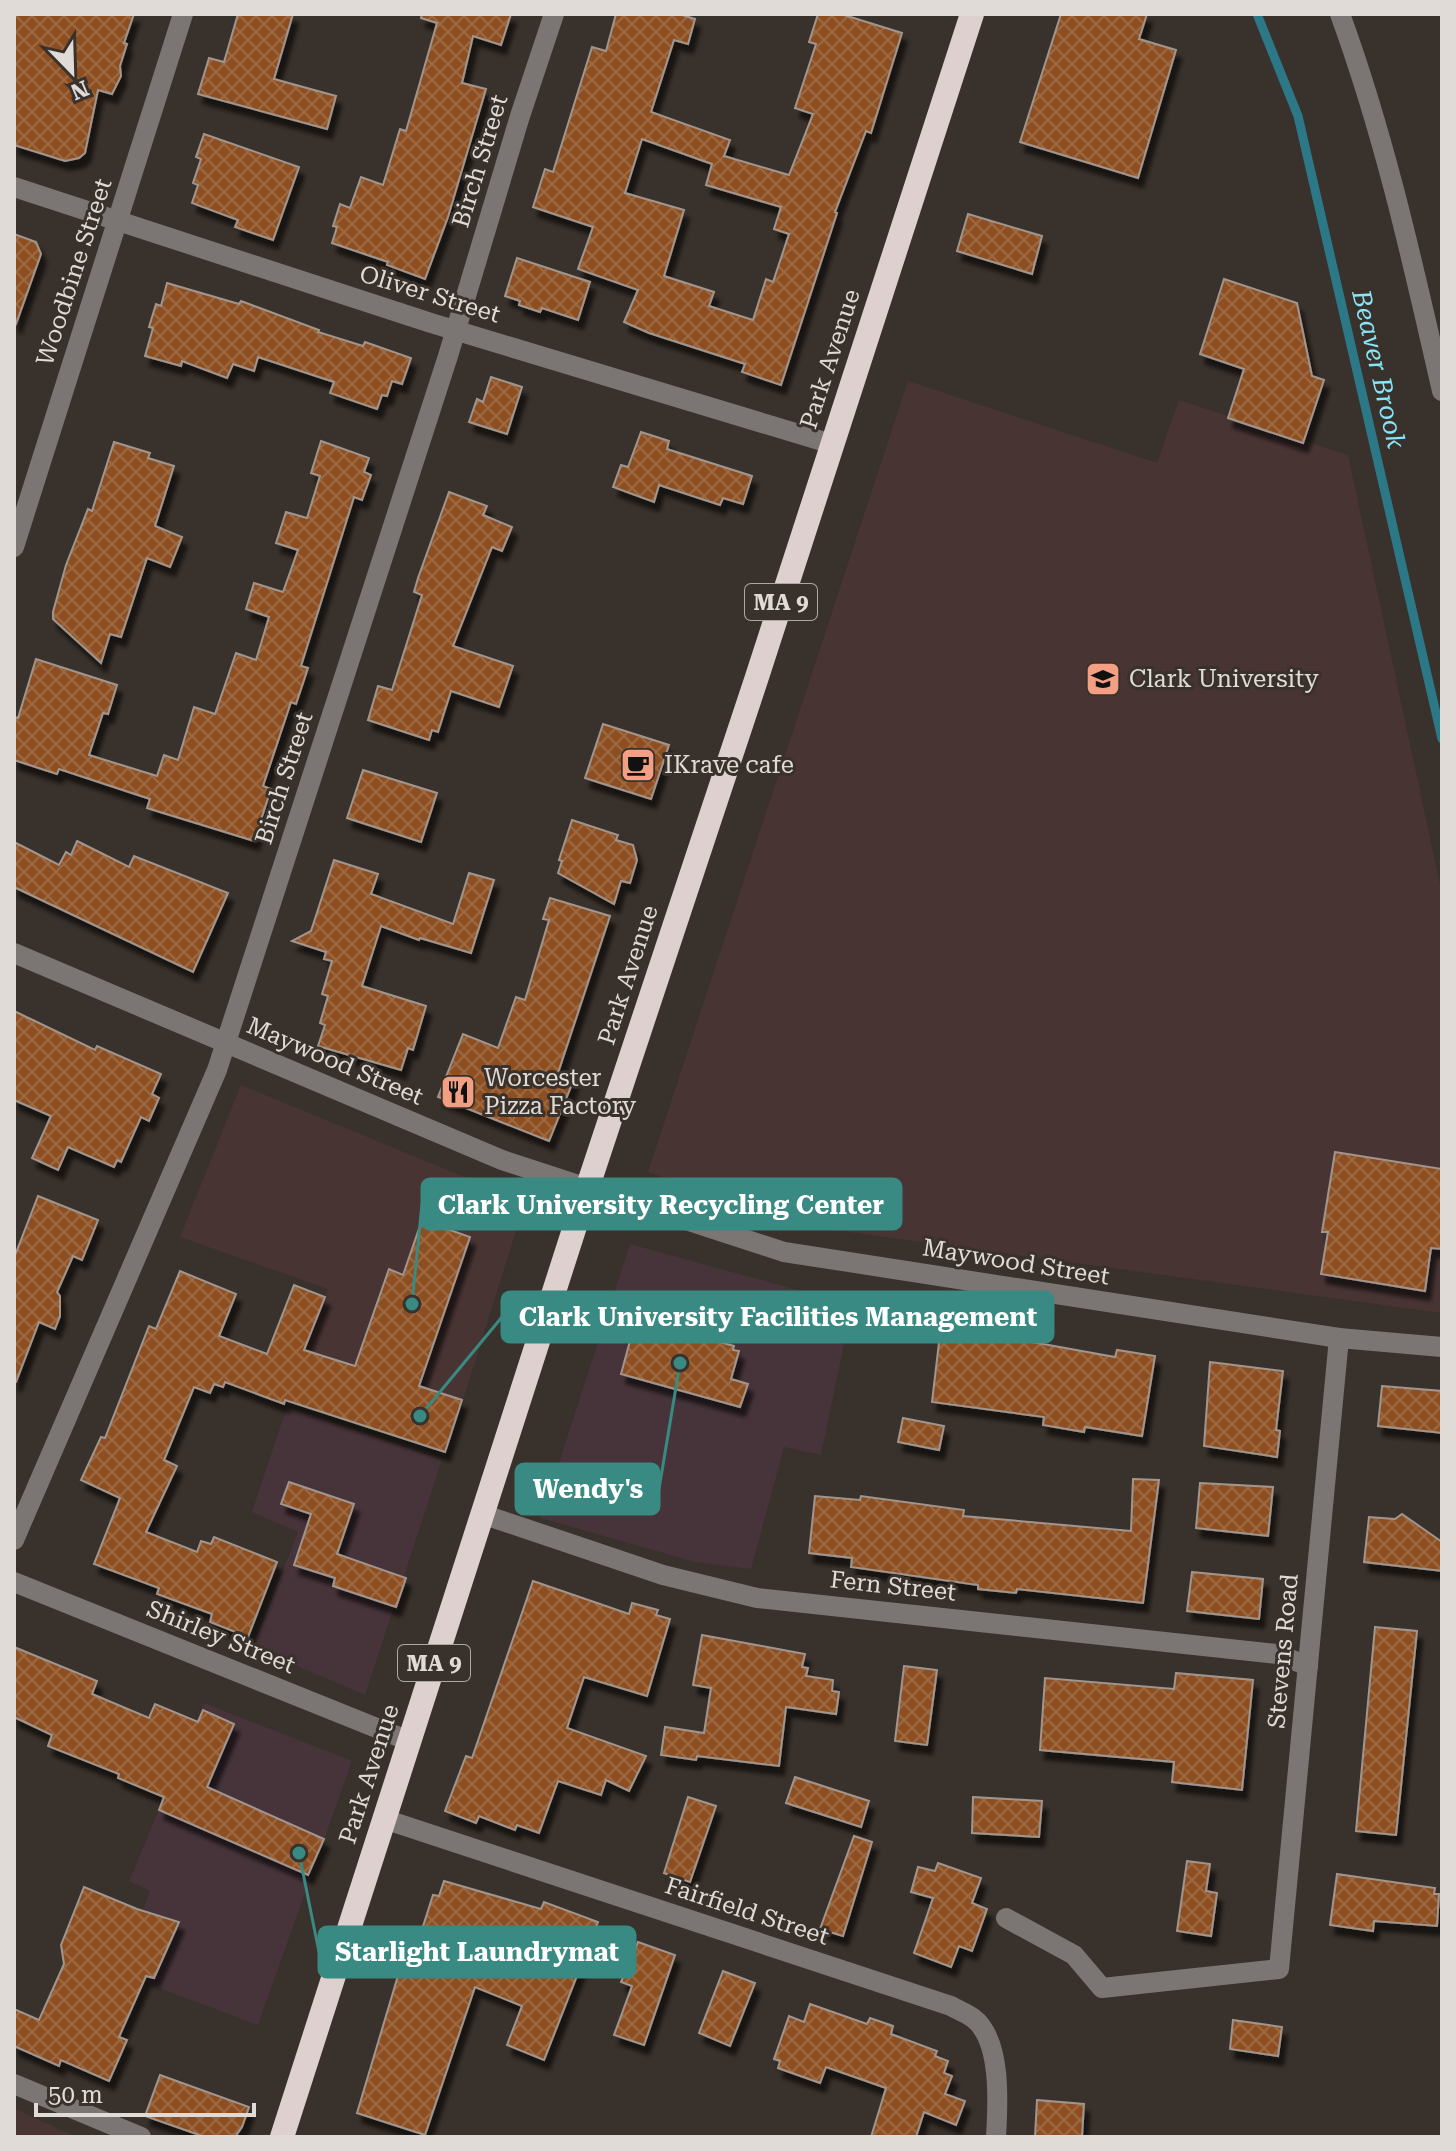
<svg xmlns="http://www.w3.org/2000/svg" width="1456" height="2151" font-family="'Roboto Serif',serif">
<defs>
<pattern id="building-cross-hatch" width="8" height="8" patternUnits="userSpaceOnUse" patternTransform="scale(2)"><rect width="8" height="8" fill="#8d5022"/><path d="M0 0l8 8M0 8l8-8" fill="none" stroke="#9d6941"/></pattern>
<filter id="shadow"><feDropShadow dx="5" dy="9" stdDeviation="2" flood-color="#0009"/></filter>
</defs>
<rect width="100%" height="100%" fill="#39312b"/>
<g fill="#47343b">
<path d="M630 1244 852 1305 821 1455 784 1447 751 1569 695 1562 541 1518Z"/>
<path d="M287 1407 442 1460 365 1695 253 1647 298 1532 252 1512Z"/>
<path d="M204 1703 352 1761 258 2025 119 1973 150 1891 129 1881Z"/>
</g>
<g fill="#493434">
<path d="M908 381 1157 463 1179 400 1348 455 1442 894V1313L805 1226 648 1172Z"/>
<path d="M241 1085 525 1202 447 1451 288 1401 328 1289 180 1237Z"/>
<path d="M14 2108 76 2137H14Z"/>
</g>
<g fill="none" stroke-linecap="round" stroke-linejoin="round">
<path stroke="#2d7886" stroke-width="9" d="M1257 14 1298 116 1442 739"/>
</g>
<g fill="url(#building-cross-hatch)" stroke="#a0968f" stroke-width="2" fill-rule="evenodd" filter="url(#shadow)">
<path d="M14 14H134L124 43 127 44 120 66 121 76 112 94 98 90 85 153 79 158 65 161 14 145Z"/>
<path d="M238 14H293L274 79 336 96 327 129 198 94 209 58 224 62Z"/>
<path d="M422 14H511L501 45 473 36 462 83 486 89 448 217 425 279 387 265 388 262 332 243 337 227 333 226 340 204 350 208 361 177 383 185 400 129 406 131 437 23 421 18Z"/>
<path d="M616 14H679L695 19 688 44 674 40 651 112 730 140 724 156 789 175 813 114 795 108 816 44 809 42 818 14H841L902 33 871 133 866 131 835 212 837 213 781 385 742 372 745 364 649 333 624 322 638 290 578 269 593 227 533 207 545 169 553 172 592 47 606 51ZM642 139 712 164 706 185 781 207 774 229 789 234 773 282 766 279 753 320 709 306 714 292 664 276 684 210 625 193Z"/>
<path d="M1061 14H1147L1139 39 1176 50 1138 178 1020 142Z"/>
<path d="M204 134 299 167 273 240 235 227 238 220 192 203 198 185 193 183 201 159 196 157Z"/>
<path d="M968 214 1042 236 1032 274 957 251Z"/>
<path d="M14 234 36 242 41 254 16 324 14 323Z"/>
<path d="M517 258 590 282 578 320 542 308 540 312 519 305 520 301 505 296Z"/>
<path d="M1224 279 1297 303 1312 376 1324 380 1303 443 1228 418 1244 369 1200 354Z"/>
<path d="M167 283 239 304 241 301 319 330 318 332 363 346 365 342 411 358 402 384 392 381 387 396 382 395 377 409 330 393 334 382 258 357 254 371 233 364 227 378 182 361 181 366 145 356 153 328 149 327 156 304 161 306Z"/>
<path d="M491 377 522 387 507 434 469 422 477 399 483 402Z"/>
<path d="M641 432 669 441 667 449 752 476 743 504 723 498 720 505 659 485 654 502 613 487 621 465 628 467Z"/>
<path d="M321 441 369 458 364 472 371 475 362 500 354 497 301 666 308 668 296 704 291 702 263 786 271 789 254 841 147 808 150 799 59 769 57 774 14 760V717L18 718 36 659 117 685 108 714 103 713 89 755 157 776 164 755 178 760 194 707 215 714 236 653 256 660 269 617 246 609 254 583 283 592 298 550 276 543 286 512 307 518 320 476 311 473Z"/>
<path d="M114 442 150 453 148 458 174 466 155 526 182 537 170 567 147 558 121 637 110 634 101 663 53 619V612L66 565 88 509 92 511Z"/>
<path d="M449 492 487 506 483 515 512 527 502 551 492 547 453 646 513 666 499 707 451 691 438 732 432 730 429 740 368 720 378 686 392 690 422 595 414 592 418 578Z"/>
<path d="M603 724 669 745 651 799 585 778Z"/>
<path d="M363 770 437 793 421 842 347 818Z"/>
<path d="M572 820 618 835 616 840 633 845 637 860 630 883 621 881 614 904 558 873 562 861 559 860Z"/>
<path d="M77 841 129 867 134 856 228 893 193 972 14 887V842L59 865 66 852 71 855Z"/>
<path d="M334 860 378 874 371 894 453 924 469 873 494 880 471 953 420 938 419 940 381 926 362 986 426 1006 413 1050 408 1048 401 1070 318 1046 325 1025 320 1023 328 996 322 994 332 961 324 959 326 952 292 941 311 931Z"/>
<path d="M550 898 610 916 558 1073 574 1079 549 1141 438 1097 463 1034 498 1048 516 997 525 1000 549 920 543 919Z"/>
<path d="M14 1011 95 1050 97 1046 161 1074 152 1094 159 1098 149 1121 141 1117 121 1162 117 1160 114 1167 68 1147 58 1170 32 1158 51 1116 14 1100Z"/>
<path d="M1335 1152 1442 1169V1249L1431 1248 1425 1291 1321 1274 1328 1232H1322Z"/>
<path d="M38 1196 98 1220 82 1260 73 1256 57 1292 60 1296V1316L55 1329 39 1322 16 1382H14V1258Z"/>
<path d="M422 1220 470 1237 419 1386 462 1400 445 1452 285 1400 284 1404 225 1382 223 1387 214 1384 210 1393 194 1387 164 1460 177 1466 146 1532 197 1552 201 1541 211 1544 214 1537 277 1562 248 1637 210 1622 212 1614 157 1594 159 1588 94 1564 120 1498 81 1480 101 1437 105 1438 149 1326 156 1329 180 1271 236 1294 219 1336 267 1354 294 1285 325 1297 304 1350 355 1366 389 1269 403 1275Z"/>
<path d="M942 1317 981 1325 980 1328 1033 1336 1032 1342 1115 1357 1117 1350 1155 1356 1142 1436 1085 1427 1084 1432 1043 1425 1044 1417 932 1402Z"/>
<path d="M633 1330 663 1338 665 1330 687 1336 688 1333 734 1346 733 1350 739 1351 731 1379 748 1384 740 1407 621 1374Z"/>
<path d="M1210 1362 1283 1371 1276 1430 1280 1431 1277 1457 1204 1446Z"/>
<path d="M1382 1386 1442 1391V1433L1378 1426Z"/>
<path d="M903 1418 944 1426 939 1450 898 1442Z"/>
<path d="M1133 1479 1159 1480 1143 1603 1017 1589 1016 1593 978 1589V1585L851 1567 852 1558 809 1553 815 1496 860 1500 861 1496 964 1510 963 1516 1131 1531Z"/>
<path d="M289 1482 354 1504 337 1554 406 1578 396 1607 333 1586 335 1578 294 1565 311 1514 281 1504Z"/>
<path d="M1200 1483 1273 1487 1268 1536 1196 1528Z"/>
<path d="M1402 1514 1442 1542V1571L1364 1562 1369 1517 1395 1519Z"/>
<path d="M1192 1572 1263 1579 1259 1619 1187 1611Z"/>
<path d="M533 1581 629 1614 632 1603 658 1610 656 1615 670 1619 647 1696 584 1677 567 1728 646 1756 629 1791 606 1780 601 1795 558 1781 539 1833 517 1825 515 1830 479 1816 476 1823 445 1811 466 1756 472 1758Z"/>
<path d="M1375 1627 1417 1631 1396 1835 1356 1831Z"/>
<path d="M702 1635 805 1654 802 1667 808 1668 806 1676 833 1680 832 1691 839 1692 836 1714 786 1707 779 1766 697 1756 696 1760 661 1755 665 1727 704 1733 711 1688 693 1685Z"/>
<path d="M14 1647 97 1681 92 1694 149 1718 155 1704 198 1722 203 1710 234 1724 207 1787 324 1839 308 1875 159 1810 164 1797 118 1778 119 1774 48 1746 52 1735 14 1717Z"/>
<path d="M904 1666 937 1670 927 1745 895 1741Z"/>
<path d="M1176 1673 1253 1680 1242 1790 1172 1782 1174 1762 1040 1750 1045 1678 1174 1689Z"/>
<path d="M795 1777 869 1801 861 1827 786 1803Z"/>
<path d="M688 1797 716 1806 690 1882 664 1873Z"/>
<path d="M973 1797 1042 1801 1039 1837 972 1833Z"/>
<path d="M854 1836 872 1842 843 1936 820 1929Z"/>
<path d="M1187 1861 1210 1864 1206 1891 1217 1893 1211 1936 1177 1931Z"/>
<path d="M938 1863 981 1878 972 1903 987 1909 972 1951 959 1946 951 1967 914 1953 933 1898 911 1892 918 1867 935 1871Z"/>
<path d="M1337 1874 1435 1888 1434 1894H1439L1437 1926 1374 1921 1373 1931 1330 1925Z"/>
<path d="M444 1881 541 1909 544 1902 598 1922 544 2060 507 2045 522 2006 475 1987 425 2135 357 2113 403 1959 412 1961 433 1895 439 1896Z"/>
<path d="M84 1887 137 1909 179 1922 154 1978 146 1976 119 2037 127 2040 109 2081 61 2060 59 2066 14 2046V2009L39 2020 64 1964 61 1945Z"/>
<path d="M638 1942 675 1955 644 2045 614 2035 632 1986 621 1982Z"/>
<path d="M723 1971 755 1983 730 2046 699 2033Z"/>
<path d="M810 2004 867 2024 870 2018 893 2026 891 2034 937 2051 935 2056 948 2061 944 2073 952 2076 945 2094 965 2101 956 2125 924 2112 916 2137H871L886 2088 826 2067 820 2083 778 2068 780 2061 774 2059 789 2016 804 2022Z"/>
<path d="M1233 2020 1282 2027 1278 2056 1230 2049Z"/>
<path d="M160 2075 249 2107 242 2127 235 2137H205L145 2116Z"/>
<path d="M1037 2100 1084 2104 1082 2137H1035Z"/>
</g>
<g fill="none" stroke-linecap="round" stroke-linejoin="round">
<g stroke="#7b7574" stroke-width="20">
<path d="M1340 14C1385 137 1413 264 1442 391"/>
<path d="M14 187 431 323 832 444"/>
<path d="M14 547 183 14"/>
<path d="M14 953 502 1160 784 1252 1339 1338 1442 1347"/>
<path d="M482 1514 663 1575 757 1598 1277 1654 1308 1666"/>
<path d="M14 1540 217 1070 448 356 520 116 554 14"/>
<path d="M14 1582 409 1741"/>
<path d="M384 1819 951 2006C958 2010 966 2013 973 2018 1002 2040 998 2104 996 2137"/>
<path d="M1006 1918 1074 1955 1102 1988 1279 1969 1339 1338"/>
<path d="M14 2084 141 2137"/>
</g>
<path stroke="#ded0cf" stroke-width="24" d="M282 2137 587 1189 756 680 972 14"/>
</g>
<defs>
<g id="university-square" transform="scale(1.8)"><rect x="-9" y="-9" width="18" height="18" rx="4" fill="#f39f83" stroke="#39312b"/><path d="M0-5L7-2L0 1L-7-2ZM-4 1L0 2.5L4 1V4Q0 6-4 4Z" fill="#111"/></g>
<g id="cafe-square" transform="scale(1.8)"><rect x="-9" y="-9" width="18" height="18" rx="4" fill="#f39f83" stroke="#39312b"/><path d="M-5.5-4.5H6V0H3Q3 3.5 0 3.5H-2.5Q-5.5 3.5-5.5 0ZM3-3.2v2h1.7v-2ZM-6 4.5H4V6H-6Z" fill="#111"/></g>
<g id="restaurant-square" transform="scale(1.8)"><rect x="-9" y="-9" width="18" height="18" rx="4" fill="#f39f83" stroke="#39312b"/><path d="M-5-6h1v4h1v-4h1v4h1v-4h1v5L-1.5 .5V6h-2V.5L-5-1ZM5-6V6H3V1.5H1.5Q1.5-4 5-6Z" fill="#111"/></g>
</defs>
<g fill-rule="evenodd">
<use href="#university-square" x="1103" y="679"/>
<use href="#cafe-square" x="638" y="765"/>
<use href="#restaurant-square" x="458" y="1092"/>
</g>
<g text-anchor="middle" stroke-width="6" stroke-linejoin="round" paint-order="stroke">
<g fill="#39312b" stroke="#aea8a3" stroke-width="2">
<rect x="745" y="584" width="72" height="36" rx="6"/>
<rect x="398" y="1645" width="72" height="36" rx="6"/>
</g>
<g font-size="22" font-weight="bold" fill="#e0dbd7">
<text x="781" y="610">MA 9</text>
<text x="434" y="1671">MA 9</text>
</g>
<g font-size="24" fill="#e0dbd7" stroke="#39312b">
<text transform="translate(480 161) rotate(-73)" y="8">Birch Street</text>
<text transform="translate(74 272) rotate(-72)" y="8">Woodbine Street</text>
<text transform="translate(430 294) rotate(17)" y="8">Oliver Street</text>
<text transform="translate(830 359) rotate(-72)" y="8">Park Avenue</text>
<text transform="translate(284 778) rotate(-72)" y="8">Birch Street</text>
<text transform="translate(628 975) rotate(-72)" y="8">Park Avenue</text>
<text transform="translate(335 1061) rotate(23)" y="8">Maywood Street</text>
<text transform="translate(1016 1262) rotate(9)" y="8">Maywood Street</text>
<text transform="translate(893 1586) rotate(6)" y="8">Fern Street</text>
<text transform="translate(221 1637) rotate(22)" y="8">Shirley Street</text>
<text transform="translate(1283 1651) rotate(-85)" y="8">Stevens Road</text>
<text transform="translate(369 1774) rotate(-72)" y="8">Park Avenue</text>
<text transform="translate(747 1911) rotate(18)" y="8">Fairfield Street</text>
</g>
<g font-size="24" fill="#e0dbd7" stroke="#39312b" text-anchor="start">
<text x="1129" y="687">Clark University</text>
<text x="664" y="773">IKrave cafe</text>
<text x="484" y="1086">Worcester<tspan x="484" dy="28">Pizza Factory</tspan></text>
</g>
<g font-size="26" font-style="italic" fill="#86e5f8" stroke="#39312b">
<text transform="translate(1379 369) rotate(77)" y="9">Beaver Brook</text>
</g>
</g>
<path fill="none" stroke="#398a83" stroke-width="3" d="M412 1304L422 1204M420 1416L502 1317M680 1363L659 1489M299 1853L319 1952"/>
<g fill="#398a83" stroke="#39312b" stroke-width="3">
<circle cx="412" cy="1304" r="8"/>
<circle cx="420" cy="1416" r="8"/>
<circle cx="680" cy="1363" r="8"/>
<circle cx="299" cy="1853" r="8"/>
</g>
<g fill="#398a83" stroke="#398a83" stroke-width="3">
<rect x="422" y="1179" width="479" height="50" rx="8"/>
<rect x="502" y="1292" width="551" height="50" rx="8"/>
<rect x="516" y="1464" width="143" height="50" rx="8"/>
<rect x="319" y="1927" width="316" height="50" rx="8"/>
</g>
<g font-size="26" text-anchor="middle" font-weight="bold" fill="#fff">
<text x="661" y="1214">Clark University Recycling Center</text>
<text x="778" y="1326">Clark University Facilities Management</text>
<text x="588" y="1498">Wendy's</text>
<text x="477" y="1961">Starlight Laundrymat</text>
</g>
<rect width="1456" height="2151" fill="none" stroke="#e0dbd7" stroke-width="32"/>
<g transform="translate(72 72) rotate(157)" stroke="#39312b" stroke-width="6" paint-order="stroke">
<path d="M0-6L14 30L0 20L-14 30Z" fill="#e0dbd7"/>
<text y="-12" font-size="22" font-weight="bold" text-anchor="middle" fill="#e0dbd7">N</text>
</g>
<path d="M36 2103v12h218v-12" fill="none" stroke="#e0dbd7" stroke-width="4"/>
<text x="48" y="2103" font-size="24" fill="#e0dbd7" stroke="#39312b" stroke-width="6" paint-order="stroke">50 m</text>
</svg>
